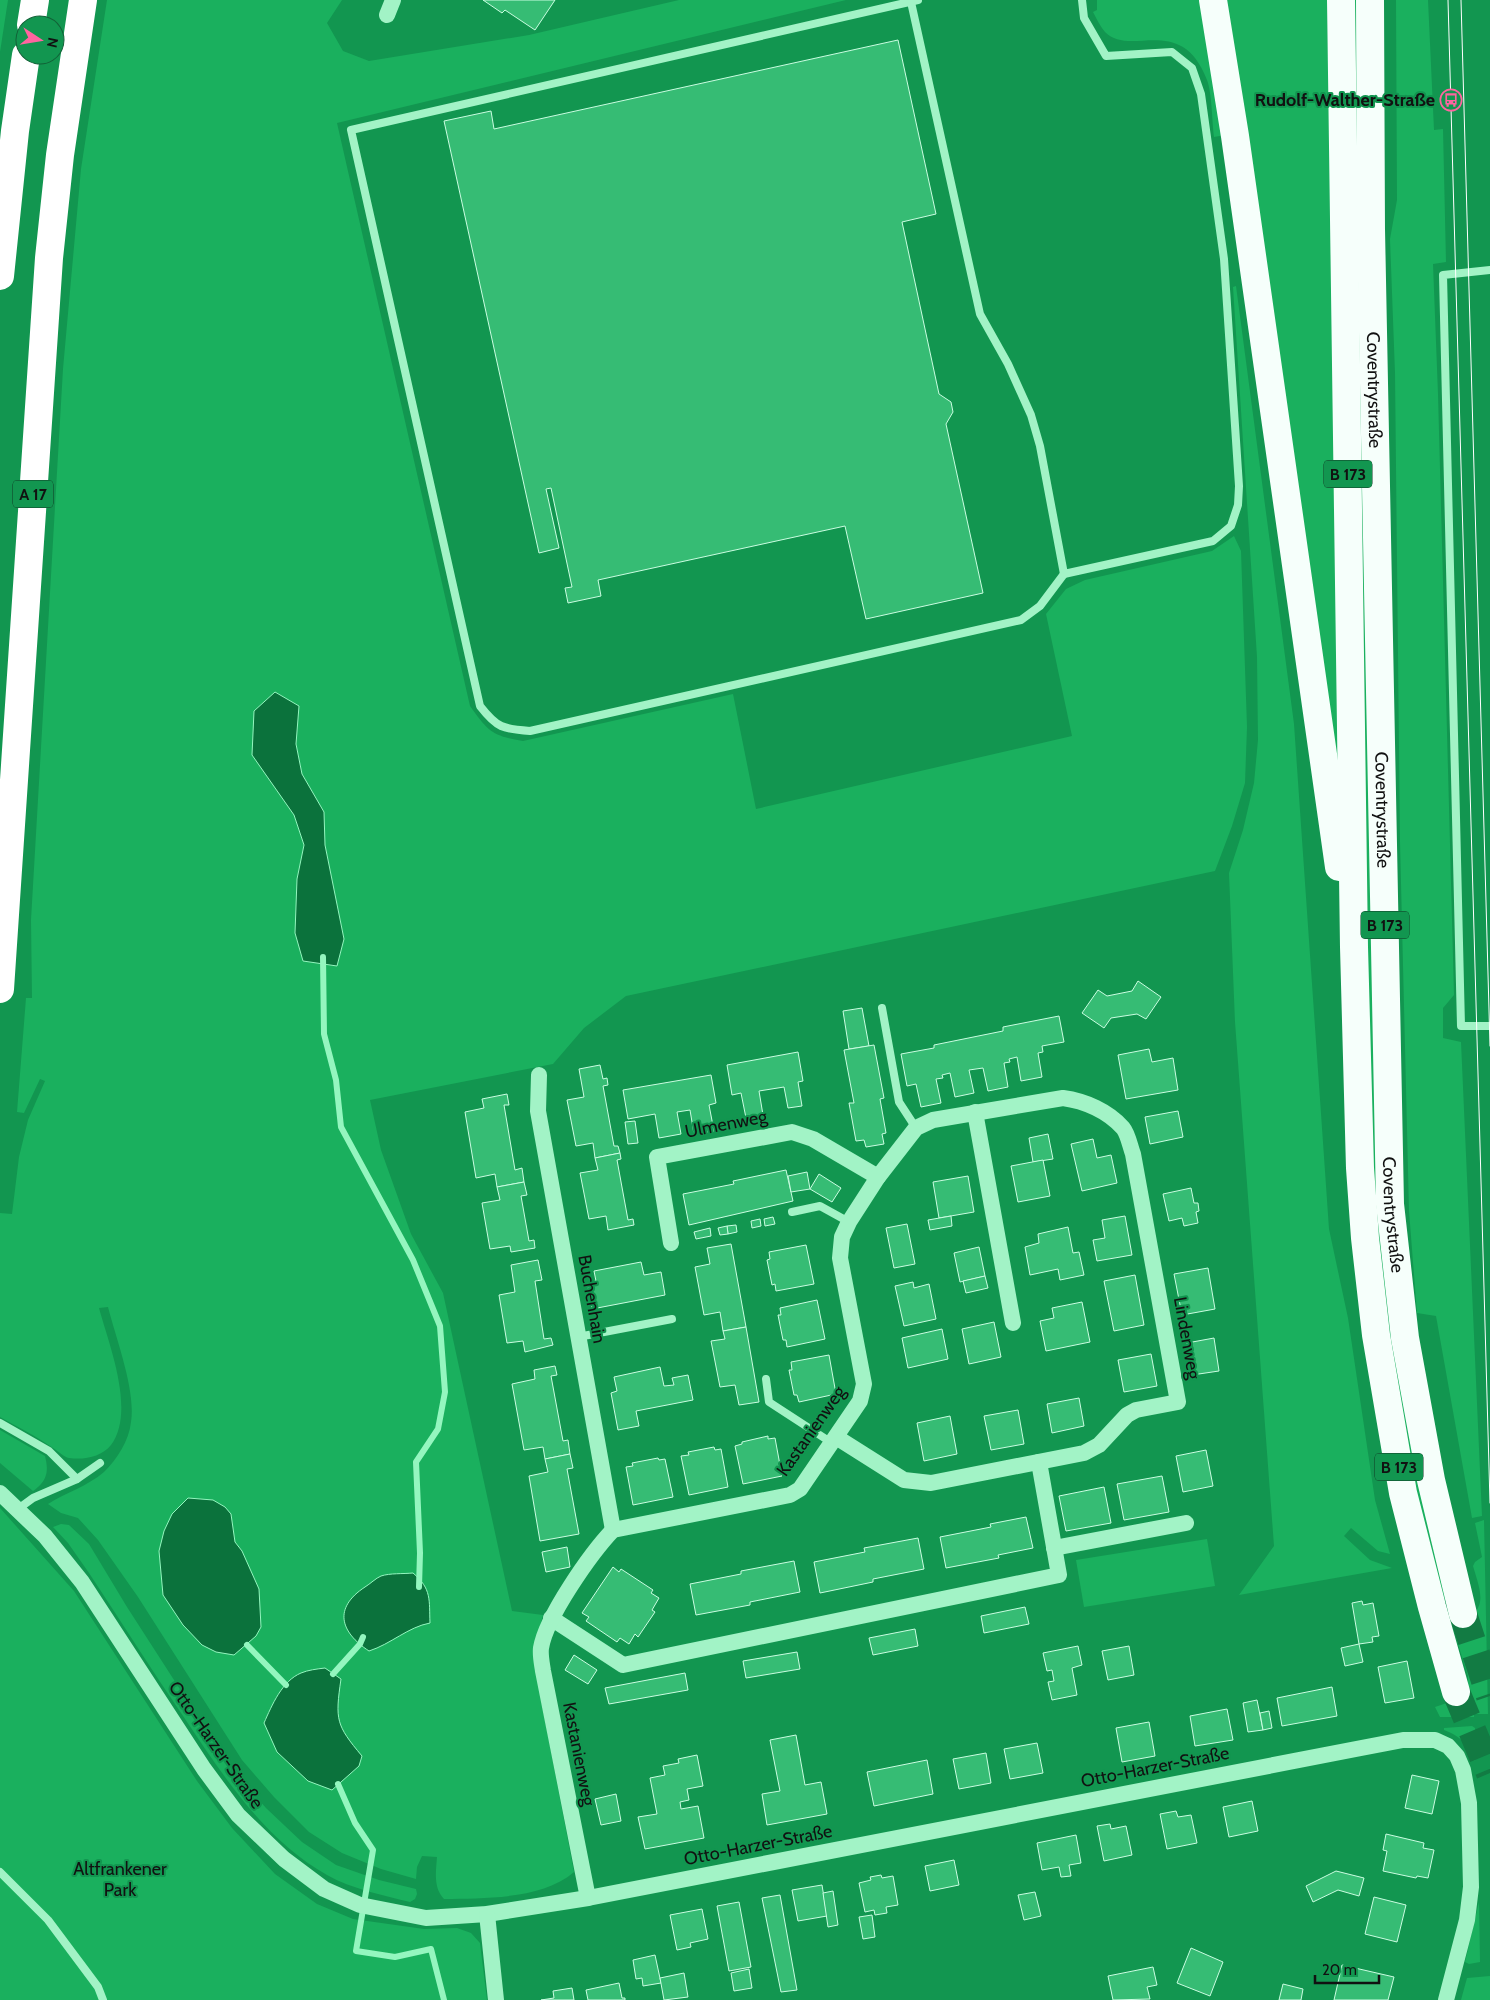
<svg xmlns="http://www.w3.org/2000/svg" width="1490" height="2000" font-family="Cabin,sans-serif">
<rect width="100%" height="100%" fill="#129650"/>
<g fill="#1ab05e" fill-rule="evenodd">
<path d="M0 0H8L0 52Z"/>
<path d="M107 0H342L327 23 343 51 369 61 529 35 679 0H846L337 123 470 706C488 731 492 736 523 741L733 694 756 809 1072 736 1046 614 1066 589 1085 580 1212 551 1234 536 1241 551 1247 727 1245 783 1232 826 1215 871 626 996 584 1028 553 1064 370 1100 381 1150 411 1234 443 1293 512 1611 543 1615 534 1650 539 1689 574 1872C542 1900 484 1898 444 1899 433 1888 436 1871 437 1857L422 1856 417 1867 416 1879 381 1869 342 1853 309 1832 274 1797 242 1760 138 1597 98 1540 78 1518 61 1513 48 1504C65 1493 88 1486 104 1472 117 1459 129 1441 131 1422 136 1390 116 1339 108 1307L99 1308C109 1345 136 1411 111 1445 101 1457 85 1460 69 1458 64 1457 58 1451 53 1448 36 1436 18 1427 0 1417V1213L12 1214 19 1157 28 1120 45 1081 40 1079 24 1113 17 1112 26 998H32L31 920 63 369 81 169ZM275 692 299 706 296 744 302 774 324 812 325 845 344 939 337 966 303 961 295 933 297 879 304 845 294 815Z"/>
<path d="M1097 0H1205L1225 135 1214 137C1212 121 1212 93 1207 80 1181 12 1130 58 1105 32 1100 26 1096 18 1093 12L1097 10Z"/>
<path d="M1227 0H1327L1341 798 1242 133Z"/>
<path d="M1351 0H1358L1371 805 1418 1476 1429 1531 1446 1599 1436 1602 1381 1290 1370 1153Z"/>
<path d="M1396 0H1428L1434 130 1443 129 1446 262 1433 264 1438 394 1454 995 1443 1008V1038L1461 1042 1482 1516 1472 1518 1436 1316 1417 1313 1409 1211 1400 842 1395 373 1390 239 1397 200Z"/>
<path d="M1236 286 1294 724 1329 1229 1348 1318 1375 1500 1390 1554 1378 1551 1351 1528 1344 1536 1370 1560 1392 1568 1239 1595 1274 1546 1235 1022 1229 873 1243 830 1254 783 1258 740 1257 657 1233 287Z"/>
<path d="M0 1430 45 1456C49 1472 47 1481 33 1491L0 1463Z"/>
<path d="M0 1508 74 1591 197 1781 232 1828 275 1874 317 1904 353 1919 424 1929 457 1928 471 1933 480 1943 487 2000H0Z"/>
<path d="M1484 1520 1488 1714H1474V1717H1440L1435 1707 1459 1699 1468 1683V1676L1453 1628C1488 1610 1483 1599 1473 1566L1475 1562 1482 1557 1475 1523Z"/>
<path d="M61 1524 69 1525 89 1544 127 1607 232 1770 266 1808 302 1842 336 1865 379 1880 416 1889 417 1894 415 1899 410 1902C382 1895 352 1889 327 1875 264 1840 222 1774 183 1716 151 1669 120 1620 89 1573L68 1543 53 1527Z"/>
<path d="M1207 1539 1215 1586 1084 1607 1076 1560Z"/>
<path d="M1472 1726 1475 1728V1761C1468 1745 1461 1736 1444 1730V1728Z"/>
<path d="M1479 1902 1480 1962 1469 1964 1465 1962Z"/>
<path d="M1490 1976V2000H1461L1467 1978Z"/>
</g>
<g fill="#0b723c" stroke="#94f6bf">
<path d="M275 692 299 706 296 744 302 774 324 812 325 845 344 939 337 966 303 961 295 933 297 879 304 845 294 815 252 755 254 711Z"/>
<path d="M188 1498 213 1500 225 1507 231 1514 235 1542 242 1551 259 1589 261 1627 256 1636 234 1655 216 1652 202 1645 183 1625 163 1595 159 1551 164 1531 172 1514Z"/>
<path d="M413 1573C432 1589 429 1600 430 1623 408 1627 391 1644 369 1651 340 1632 333 1608 365 1587 370 1584 376 1578 381 1576 390 1573 403 1574 413 1573Z"/>
<path d="M325 1668 341 1679C335 1720 336 1725 362 1756L359 1766 332 1790 308 1781 277 1752 264 1723C272 1705 282 1681 301 1673 308 1670 317 1669 325 1668Z"/>
</g>
<g fill="none" stroke-linecap="round" stroke-linejoin="round">
<g stroke="#94f6bf" stroke-width="6">
<path d="M323 957 324 1034 336 1080 341 1127 413 1260 440 1326 445 1392 438 1429 416 1462 420 1553 419 1587"/>
<path d="M247 1645 286 1685"/>
<path d="M333 1674 360 1644 363 1637"/>
<path d="M338 1784 355 1823 373 1850 356 1951 395 1957 431 1949 444 2000"/>
</g>
</g>
<g fill="#36bc74" stroke="#cafde1">
<path d="M483 0H555L535 30 505 10 502 13Z"/>
<path d="M898 40 936 214 902 222 939 394 951 402 953 412 946 424 983 593 866 619 845 526 598 580 601 596 568 603 565 588 572 587 551 488 546 489 559 548 539 553 444 121 491 111 494 129Z"/>
<path d="M1138 981 1161 997 1146 1019 1137 1014 1111 1018 1104 1028 1082 1013 1098 990 1107 996 1132 991Z"/>
<path d="M862 1008 869 1046 849 1049 843 1011Z"/>
<path d="M1059 1016 1064 1042 1042 1046 1043 1052 1038 1053 1042 1077 1021 1081 1017 1057 1009 1059 1010 1062 1004 1063 1008 1087 988 1091 983 1068 969 1070 974 1093 955 1097 950 1073 942 1075 943 1078 936 1079 941 1103 921 1107 916 1084 907 1086 901 1054 934 1048V1045L1003 1031V1027Z"/>
<path d="M874 1045 884 1098 880 1099 886 1133 882 1134 884 1144 866 1147 864 1140 856 1141 849 1103H854L844 1050Z"/>
<path d="M1149 1049 1152 1062 1173 1058 1178 1090 1126 1099 1118 1055Z"/>
<path d="M798 1052 803 1081 798 1082 802 1106 788 1108 784 1087 759 1091 763 1115 746 1118 741 1093 732 1095 727 1065Z"/>
<path d="M600 1065 603 1079 607 1078 608 1085 603 1086 614 1146H618L620 1153 595 1158 593 1143 576 1146 567 1100 584 1097 579 1069Z"/>
<path d="M711 1075 716 1103 709 1105 714 1131 694 1134 690 1110 677 1112 681 1134 659 1138 655 1114 628 1119 623 1090Z"/>
<path d="M507 1094 509 1105H504L515 1170 522 1168 524 1182 497 1187 495 1174 476 1178 465 1112 484 1108 482 1099Z"/>
<path d="M1178 1111 1183 1137 1150 1144 1145 1117Z"/>
<path d="M635 1121 638 1143 628 1144 625 1122Z"/>
<path d="M1048 1134 1053 1159 1033 1162 1029 1138Z"/>
<path d="M1093 1139 1097 1158 1111 1155 1117 1183 1082 1191 1071 1144Z"/>
<path d="M620 1153 621 1159 617 1160 628 1220 633 1219 634 1225 608 1230 606 1216 589 1219 580 1173 598 1170 595 1158Z"/>
<path d="M1043 1160 1050 1196 1018 1202 1011 1166Z"/>
<path d="M786 1170 793 1201 689 1225 683 1194 734 1184 733 1181Z"/>
<path d="M807 1172 810 1189 791 1192 788 1176Z"/>
<path d="M819 1174 841 1188 832 1202 810 1189Z"/>
<path d="M968 1176 974 1212 939 1218 933 1182Z"/>
<path d="M524 1182 527 1195 521 1196 529 1241 534 1240 535 1248 511 1252 510 1246 490 1249 482 1203 500 1200 497 1187Z"/>
<path d="M1191 1188 1194 1203H1198L1199 1211 1196 1212 1198 1223 1184 1226 1182 1218 1169 1221 1163 1194Z"/>
<path d="M951 1216 952 1226 930 1230 928 1220Z"/>
<path d="M1125 1216 1132 1255 1097 1261 1093 1240 1105 1238 1102 1220Z"/>
<path d="M773 1217 775 1224 765 1226 764 1219Z"/>
<path d="M760 1219 761 1226 752 1228 751 1221Z"/>
<path d="M907 1224 915 1264 894 1268 886 1228Z"/>
<path d="M736 1225 737 1232 728 1234 727 1226Z"/>
<path d="M727 1226 728 1234 720 1235 718 1228Z"/>
<path d="M1068 1227 1073 1253 1079 1252 1084 1275 1060 1280 1058 1269 1030 1275 1025 1247 1039 1243 1038 1234Z"/>
<path d="M710 1228 711 1236 696 1239 694 1232Z"/>
<path d="M731 1244 746 1327 723 1331 720 1312 704 1315 695 1267 710 1264 707 1248Z"/>
<path d="M806 1245 814 1284 776 1291 775 1284 772 1285 767 1260 770 1259 769 1252Z"/>
<path d="M979 1247 985 1276 960 1282 954 1253Z"/>
<path d="M538 1260 542 1280 535 1281 544 1339 551 1338 553 1345 525 1352 523 1341 507 1343 499 1295 515 1292 511 1265Z"/>
<path d="M641 1262 644 1275 661 1272 665 1295 592 1309 587 1283 596 1281 594 1271Z"/>
<path d="M1208 1268 1215 1309 1182 1315 1174 1274Z"/>
<path d="M1135 1275 1144 1325 1114 1331 1104 1281Z"/>
<path d="M985 1276 988 1288 966 1293 963 1281Z"/>
<path d="M913 1282 914 1288 929 1284 936 1319 904 1326 895 1286Z"/>
<path d="M817 1300 825 1339 787 1347 786 1340H783L778 1315H781L780 1308Z"/>
<path d="M1082 1302 1090 1342 1046 1351 1040 1321 1054 1318 1052 1308Z"/>
<path d="M994 1322 1001 1357 969 1364 962 1329Z"/>
<path d="M746 1327 759 1402 739 1405 735 1385 720 1387 711 1341 725 1339 723 1331Z"/>
<path d="M942 1329 948 1359 908 1368 902 1338Z"/>
<path d="M1214 1338 1219 1371 1192 1375 1187 1343Z"/>
<path d="M1151 1354 1157 1386 1124 1392 1118 1360Z"/>
<path d="M829 1355 836 1394 799 1402 797 1395H794L789 1370H792L791 1362Z"/>
<path d="M555 1366 557 1375 551 1376 563 1441 568 1440 570 1454 545 1459 543 1447 524 1450 512 1384 535 1379 534 1370Z"/>
<path d="M660 1367 664 1386 674 1385 672 1378 688 1375 693 1400 636 1411 639 1426 618 1430 611 1393 617 1391 614 1377Z"/>
<path d="M1079 1398 1084 1426 1052 1433 1047 1404Z"/>
<path d="M1018 1410 1024 1444 991 1450 984 1416Z"/>
<path d="M950 1416 957 1454 924 1461 917 1423Z"/>
<path d="M768 1436V1439L775 1438 782 1476 743 1484 735 1446 742 1444V1442Z"/>
<path d="M714 1447 715 1450 721 1449 728 1487 689 1495 681 1456 689 1455 688 1452Z"/>
<path d="M1206 1450 1213 1486 1183 1492 1176 1456Z"/>
<path d="M570 1454 573 1468 567 1469 579 1534 540 1541 529 1476 548 1472 545 1459Z"/>
<path d="M658 1458 659 1460 665 1459 673 1497 633 1505 626 1467 633 1466 632 1463Z"/>
<path d="M1162 1476 1169 1512 1124 1520 1117 1484Z"/>
<path d="M1104 1487 1111 1523 1066 1531 1059 1496Z"/>
<path d="M1026 1517 1033 1548 998 1555 999 1558 946 1568 940 1537 991 1527 990 1524Z"/>
<path d="M918 1538 924 1569 873 1579V1582L820 1593 814 1562 865 1552 864 1548Z"/>
<path d="M567 1547 570 1567 546 1572 542 1552Z"/>
<path d="M794 1561 800 1592 750 1602V1605L696 1615 690 1584 741 1574V1571Z"/>
<path d="M613 1567 619 1572 621 1569 653 1590 651 1593 659 1598 652 1610 655 1612 638 1637 635 1634 629 1644 620 1638 617 1642 586 1621 589 1617 582 1613Z"/>
<path d="M1362 1601 1363 1605 1373 1603 1379 1636 1372 1637 1373 1642 1359 1644 1352 1603Z"/>
<path d="M1025 1607 1029 1624 984 1633 981 1616Z"/>
<path d="M915 1629 918 1646 873 1655 869 1638Z"/>
<path d="M1359 1644 1363 1662 1345 1666 1341 1648Z"/>
<path d="M1078 1646 1082 1665 1072 1668 1077 1695 1052 1700 1048 1682 1054 1681 1052 1670 1047 1671 1043 1653Z"/>
<path d="M1129 1646 1134 1675 1108 1680 1102 1651Z"/>
<path d="M797 1652 800 1669 746 1678 743 1661Z"/>
<path d="M574 1655 597 1670 588 1684 565 1670Z"/>
<path d="M1407 1661 1414 1698 1385 1703 1378 1667Z"/>
<path d="M685 1673 688 1690 609 1704 605 1688Z"/>
<path d="M1332 1687 1337 1716 1282 1726 1277 1698Z"/>
<path d="M1257 1700 1263 1730 1248 1732 1243 1703Z"/>
<path d="M1227 1709 1233 1740 1195 1746 1190 1716Z"/>
<path d="M1269 1711 1272 1728 1263 1730 1260 1713Z"/>
<path d="M1149 1722 1155 1756 1122 1762 1116 1728Z"/>
<path d="M796 1735 805 1785 821 1782 827 1814 767 1825 762 1794 780 1791 770 1740Z"/>
<path d="M1037 1743 1043 1773 1010 1779 1004 1749Z"/>
<path d="M986 1753 991 1783 959 1789 953 1759Z"/>
<path d="M697 1755 703 1786 687 1789 689 1800 680 1802 681 1809 698 1806 704 1838 645 1849 638 1817 657 1814 650 1778 665 1775 663 1766 679 1763 678 1759Z"/>
<path d="M927 1760 933 1794 874 1806 867 1772Z"/>
<path d="M1412 1775 1439 1781 1432 1814 1405 1808Z"/>
<path d="M616 1794 621 1821 601 1825 595 1799Z"/>
<path d="M1252 1801 1258 1831 1229 1837 1223 1807Z"/>
<path d="M1176 1811 1178 1817 1191 1815 1197 1843 1167 1849 1160 1814Z"/>
<path d="M1110 1824 1111 1829 1126 1826 1132 1855 1104 1861 1097 1826Z"/>
<path d="M1386 1834 1424 1843 1423 1848 1434 1850 1428 1878 1417 1876 1416 1878 1383 1871 1387 1851 1383 1850Z"/>
<path d="M1076 1835 1081 1863 1069 1865 1071 1876 1061 1877 1059 1867 1042 1870 1037 1843Z"/>
<path d="M954 1860 959 1885 930 1891 925 1866Z"/>
<path d="M1336 1871 1364 1878 1359 1896 1338 1890 1313 1902 1306 1886Z"/>
<path d="M881 1875 882 1878 893 1876 898 1905 886 1907 887 1913 875 1915 874 1910 865 1912 859 1883 871 1880 870 1877Z"/>
<path d="M822 1885 827 1916 798 1921 792 1890Z"/>
<path d="M833 1891 838 1925 828 1927 823 1893Z"/>
<path d="M1035 1892 1041 1916 1024 1920 1018 1895Z"/>
<path d="M780 1895 797 1990 781 1992 762 1898Z"/>
<path d="M1374 1897 1406 1905 1397 1942 1365 1934Z"/>
<path d="M739 1902 751 1967 729 1971 717 1906Z"/>
<path d="M702 1909 708 1939 690 1943 691 1947 677 1950 670 1915Z"/>
<path d="M872 1915 875 1937 863 1939 859 1917Z"/>
<path d="M1191 1948 1223 1962 1210 1996 1177 1983Z"/>
<path d="M655 1955 661 1983 643 1986 642 1978 636 1979 633 1960Z"/>
<path d="M1342 1965 1394 1977 1388 2000H1334Z"/>
<path d="M1153 1967 1157 1985 1147 1987 1150 1999 1113 2000 1108 1976Z"/>
<path d="M749 1969 752 1988 734 1991 731 1973Z"/>
<path d="M684 1973 688 1997 664 2000 660 1978Z"/>
<path d="M619 1983 622 1998H625V2000H588L586 1990Z"/>
<path d="M1283 1984 1303 1989 1301 2000H1279Z"/>
<path d="M572 1988 574 2000H541L554 1998 553 1991Z"/>
</g>
<g fill="none" stroke-linecap="round" stroke-linejoin="round">
<g stroke="#127b43" stroke-width="28" stroke-dasharray="28 14" stroke-linecap="butt">
<path d="M1463 1614 1490 1696"/>
<path d="M1456 1692 1490 1773"/>
</g>
<g stroke="#a2f3c6" stroke-width="8">
<path d="M918 0 351 130 480 706C497 728 503 729 530 731L1021 620 1040 606 1064 574"/>
<path d="M911 2 980 314 1008 364 1031 415 1040 446 1064 574 1213 541 1231 526 1238 505 1239 486 1224 259 1201 94 1192 68 1172 52 1106 56 1084 18 1082 0"/>
<path d="M1490 270 1443 275 1461 1026H1490"/>
<path d="M882 1008 899 1102 916 1128"/>
<path d="M792 1212 820 1206 849 1222"/>
<path d="M578 1337 672 1319"/>
<path d="M766 1379 769 1402 832 1443"/>
<path d="M0 1423 49 1451 77 1479"/>
<path d="M18 1509 33 1498 77 1479 100 1463"/>
<path d="M0 1872 48 1920 98 1987 103 2000"/>
</g>
<g stroke="#a2f3c6" stroke-width="16">
<path d="M387 15 393 0"/>
<path d="M539 1075 538 1111 613 1530"/>
<path d="M975 1112 1013 1323"/>
<path d="M671 1243 657 1157 792 1132 813 1139 878 1177"/>
<path d="M0 1493 45 1536 82 1582 204 1769 238 1815 284 1859 324 1889 360 1905 426 1918 487 1914 588 1898 1356 1749 1403 1740H1435L1448 1746 1457 1756 1463 1770 1469 1803 1471 1887 1467 1920 1446 2000"/>
<path d="M1054 1548 1186 1523"/>
<path d="M551 1618 623 1665 1059 1575 1039 1462"/>
<path d="M588 1898 543 1671C542 1664 540 1655 541 1648 546 1617 591 1553 613 1530L790 1495 800 1489 860 1401 864 1384 840 1258 842 1237 849 1222 878 1177 916 1128 933 1120 1063 1098C1085 1101 1108 1111 1123 1128 1128 1134 1130 1146 1133 1154L1178 1402 1136 1410 1127 1415 1099 1445 1084 1453 931 1483 904 1480 836 1437"/>
<path d="M487 1914 496 2000"/>
</g>
<g stroke="#f6fffb" stroke-width="28">
<path d="M1213 0 1235 136 1339 867"/>
<path d="M1341 0 1354 947 1360 1168 1365 1238 1376 1335 1403 1493 1432 1607 1456 1692"/>
<path id="s1" d="M1370 0 1371 229 1390 1204 1405 1338 1431 1480 1463 1614"/>
</g>
<g stroke="#fff" stroke-width="28">
<path d="M31 25 35 0"/>
<path d="M0 276 15 131 26 55"/>
<path d="M0 989 49 258 60 155 83 0"/>
</g>
<g stroke="#fff" stroke-width="1">
<path d="M1448 0 1490 1503"/>
<path d="M1461 0 1490 1046"/>
</g>
</g>
<defs>
<g id="bus-ring" transform="scale(1.125)"><circle r="9.5" fill="#129650" stroke="#ff64a0" stroke-width="1.5"/><path d="M-5-6H5V4H4V6H2V4H-2V6H-4V4H-5ZM-3.5-4V0h7V-4ZM-3.5 1.2v1.5H-2V1.2ZM2 1.2v1.5H3.5V1.2Z" fill="#ff64a0"/></g>
</defs>
<g fill-rule="evenodd">
<use href="#bus-ring" x="1451" y="100"/>
</g>
<g text-anchor="middle" stroke-width="4" stroke-linejoin="round" paint-order="stroke">
<g fill="#129650" stroke="#113924" stroke-width="1">
<rect x="1324" y="460.5" width="48" height="27" rx="4"/>
<rect x="13" y="480.5" width="40" height="27" rx="4"/>
<rect x="1361" y="911.5" width="48" height="27" rx="4"/>
<rect x="1375" y="1453.5" width="48" height="27" rx="4"/>
</g>
<g font-size="16" font-weight="bold" fill="#111">
<text x="1348" y="480">B 173</text>
<text x="33" y="500">A 17</text>
<text x="1385" y="931">B 173</text>
<text x="1399" y="1473">B 173</text>
</g>
<g font-size="18" font-weight="bold" fill="#111" stroke="#129650" text-anchor="end">
<text x="1435" y="106">Rudolf-Walther-Straße</text>
</g>
<g font-size="18" fill="#111" stroke="#129650">
<text dy="6" stroke="none"><textPath href="#s1" startOffset="390">Coventrystraße</textPath></text>
<text dy="6" stroke="none"><textPath href="#s1" startOffset="810">Coventrystraße</textPath></text>
<text transform="translate(726 1124) rotate(-11)" y="6">Ulmenweg</text>
<text dy="6" stroke="none"><textPath href="#s1" startOffset="1215">Coventrystraße</textPath></text>
<text transform="translate(592 1299) rotate(80)" y="6">Buchenhain</text>
<text transform="translate(1187 1338) rotate(80)" y="6">Lindenweg</text>
<text transform="translate(811 1431) rotate(-55)" y="6">Kastanienweg</text>
<text transform="translate(216 1745) rotate(55)" y="6">Otto-Harzer-Straße</text>
<text transform="translate(579 1754) rotate(79)" y="6">Kastanienweg</text>
<text transform="translate(1155 1767) rotate(-11)" y="6">Otto-Harzer-Straße</text>
<text transform="translate(758 1845) rotate(-11)" y="6">Otto-Harzer-Straße</text>
</g>
<g font-size="18" fill="#111" stroke="#129650">
<text x="120" y="1875">Altfrankener<tspan x="120" dy="21">Park</tspan></text>
</g>
</g>
<g transform="translate(40 40) rotate(102)"><circle r="24" fill="#129650" stroke="#126137"/>
<path d="M0-4L9 19L0 12L-9 19Z" fill="#ff64a0"/>
<text y="-8" font-size="14" font-weight="bold" text-anchor="middle" fill="#111111">N</text>
</g>
<path d="M1315 1975v8h64v-8" fill="none" stroke="#111111" stroke-width="2.5"/>
<text x="1322" y="1975" font-size="15" fill="#111111" stroke="#129650" stroke-width="4" paint-order="stroke">20 m</text>
</svg>
